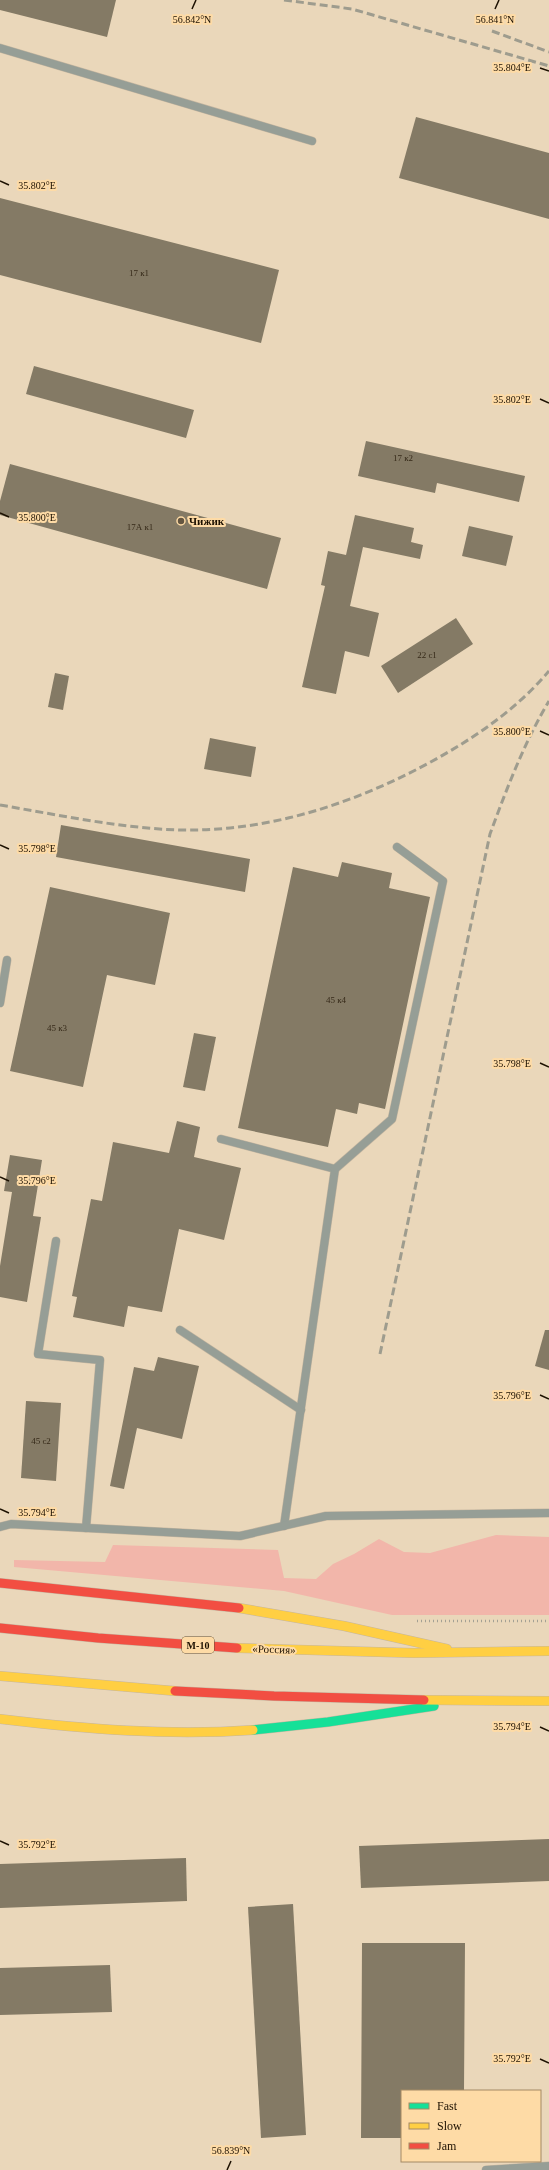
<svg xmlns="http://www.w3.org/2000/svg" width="549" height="2170" font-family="Georgia,serif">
<rect width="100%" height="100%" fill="#ead7ba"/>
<path fill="#f2b6aa" d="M496 1535 549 1537V1615H392L284 1591 14 1567V1560L105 1562 113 1545 278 1550 284 1578 316 1579 333 1564 354 1554 379 1539 404 1552 430 1553Z"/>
<g fill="#847a65">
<path d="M0 0H116L107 37 0 10Z"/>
<path d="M416 117 549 153V219L399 178Z"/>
<path d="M0 198 279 270 261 343 0 275Z"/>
<path d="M34 366 194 410 186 438 26 394Z"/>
<path d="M366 441 525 476 519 502 437 483 435 493 358 476Z"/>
<path d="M10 464 281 538 267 589 0 515V501Z"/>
<path d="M355 515 414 528 411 542 423 545 420 559 363 547 350 606 379 613 369 657 345 651 336 694 302 687 325 586 321 585 328 551 346 555Z"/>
<path d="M469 526 513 536 506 566 462 556Z"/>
<path d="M456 618 473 644 398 693 381 666Z"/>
<path d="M55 673 69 676 63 710 48 707Z"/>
<path d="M210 738 256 747 251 777 204 769Z"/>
<path d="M61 825 250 859 245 892 56 857Z"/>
<path d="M342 862 392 873 389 888 430 897 385 1109 359 1103 357 1114 336 1109 328 1147 238 1128 293 867 338 877Z"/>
<path d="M50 887 170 913 155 985 107 975 83 1087 10 1071Z"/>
<path d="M194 1033 216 1037 205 1091 183 1087Z"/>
<path d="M177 1121 200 1127 194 1157 241 1168 224 1240 179 1229 162 1312 128 1306 124 1327 73 1317 77 1297 72 1296 91 1199 102 1201 113 1142 169 1153Z"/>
<path d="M10 1155 42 1160 33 1216 41 1217 27 1302 0 1297V1266L12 1192 4 1191Z"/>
<path d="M545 1330H549V1370L535 1366Z"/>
<path d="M158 1357 199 1366 182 1439 137 1428 124 1489 110 1486 134 1367 154 1371Z"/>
<path d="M26 1401 61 1403 56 1481 21 1478Z"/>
<path d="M549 1839V1881L361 1888 359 1846Z"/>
<path d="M186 1858 187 1901 0 1908V1864Z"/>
<path d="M293 1904 306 2135 261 2138 248 1907Z"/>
<path d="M362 1943H465L464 2091H402V2138H361Z"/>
<path d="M110 1965 112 2012 0 2015V1968Z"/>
</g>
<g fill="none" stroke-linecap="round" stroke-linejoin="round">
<g stroke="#c5b6a0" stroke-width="9">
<g id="lane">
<path d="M0 48 312 141"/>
<path d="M0 1003 7 960"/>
<path d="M221 1139 335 1169 284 1526"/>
<path d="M335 1169 392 1119 443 881 397 847"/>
<path d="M56 1241 38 1354 100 1360 86 1528"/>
<path d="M180 1330 301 1410"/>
<path d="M0 1527 11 1524 240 1536 326 1516 549 1513"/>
<path d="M486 2170 549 2166"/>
</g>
</g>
<g stroke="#c5b6a0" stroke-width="10">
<path id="fast" d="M253 1730 328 1722 434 1706"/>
</g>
<g stroke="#c5b6a0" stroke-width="10">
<g id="slow">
<path d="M239 1608 344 1626 447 1649"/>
<path d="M237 1648 414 1653 549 1651"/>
<path d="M0 1676 175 1691"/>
<path d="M424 1700 549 1701"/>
<path d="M0 1719C85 1729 168 1736 253 1730"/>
</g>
</g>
<g stroke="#c5b6a0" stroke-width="10">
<g id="jam">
<path d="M0 1583 239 1608"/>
<path d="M0 1628 98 1638 237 1648"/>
<path d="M175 1691 274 1696 424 1700"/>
</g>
</g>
<path stroke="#a4a194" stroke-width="2.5" stroke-dasharray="1 3" stroke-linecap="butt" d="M417 1621H549"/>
<use href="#lane" stroke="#969e96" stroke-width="8"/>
<use href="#fast" stroke="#16e098" stroke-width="9"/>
<use href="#slow" stroke="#ffcf43" stroke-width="9"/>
<use href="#jam" stroke="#f24e42" stroke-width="9"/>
<g stroke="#9e9c8e" stroke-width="3" stroke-dasharray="8 4" stroke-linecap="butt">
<path d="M284 0 352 9 549 66"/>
<path d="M492 31 549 52"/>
<path d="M0 805C59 815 119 828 179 830 267 832 350 805 427 764 473 739 515 711 549 671"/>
<path d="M380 1354 490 834C507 788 524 743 549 701"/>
</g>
</g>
<path fill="none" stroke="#1c1000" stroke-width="1.5" d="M192 9 196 0M495 9 499 0M540 68 549 71M0 181 9 185M540 399 549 403M0 513 9 517M540 731 549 735M0 845 9 849M540 1063 549 1067M0 1177 9 1181M540 1395 549 1399M0 1509 9 1513M540 1727 549 1731M0 1841 9 1845M540 2059 549 2063M227 2170 231 2161"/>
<circle fill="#645641" stroke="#fedba6" stroke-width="1.5" cx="181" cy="521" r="4"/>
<g text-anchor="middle" stroke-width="4" stroke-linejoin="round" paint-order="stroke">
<g font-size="9" fill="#362a19">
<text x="139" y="276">17 к1</text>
<text x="403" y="461">17 к2</text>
<text x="140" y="530">17А к1</text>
<text x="427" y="658">22 с1</text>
<text x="336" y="1003">45 к4</text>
<text x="57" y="1031">45 к3</text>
<text x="41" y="1444">45 с2</text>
</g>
<rect fill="#fedba6" stroke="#604d32" stroke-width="1" x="182" y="1637" width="32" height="16" rx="3"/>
<g font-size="10" font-weight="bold" fill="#1c1000">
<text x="198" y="1649">М-10</text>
</g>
<g font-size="11" font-weight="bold" fill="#1c1000" stroke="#fedba6" text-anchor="start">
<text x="189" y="525">Чижик</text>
</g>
<g font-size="11" fill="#1c1000" stroke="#fedba6">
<text transform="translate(274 1649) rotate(2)" y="4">«Россия»</text>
</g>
</g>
<g font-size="10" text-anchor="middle" fill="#1c1000" stroke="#fedba6" stroke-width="4" stroke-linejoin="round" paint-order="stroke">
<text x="495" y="23">56.841°N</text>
<text x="192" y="23">56.842°N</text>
<text x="512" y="71">35.804°E</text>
<text x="37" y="189">35.802°E</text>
<text x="512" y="403">35.802°E</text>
<text x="37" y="521">35.800°E</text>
<text x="512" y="735">35.800°E</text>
<text x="37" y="852">35.798°E</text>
<text x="512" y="1067">35.798°E</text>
<text x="37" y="1184">35.796°E</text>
<text x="512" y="1399">35.796°E</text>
<text x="37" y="1516">35.794°E</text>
<text x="512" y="1730">35.794°E</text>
<text x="37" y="1848">35.792°E</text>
<text x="512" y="2062">35.792°E</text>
<text x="231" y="2154">56.839°N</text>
</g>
<rect x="401" y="2090" width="140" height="72" fill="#fedba6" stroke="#a48a64"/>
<rect x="409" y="2103" width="20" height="6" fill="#16e098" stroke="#a48a64"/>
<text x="437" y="2110" font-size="12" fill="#1c1000">Fast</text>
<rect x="409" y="2123" width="20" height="6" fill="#ffcf43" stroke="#a48a64"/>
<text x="437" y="2130" font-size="12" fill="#1c1000">Slow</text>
<rect x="409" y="2143" width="20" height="6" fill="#f24e42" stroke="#a48a64"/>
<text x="437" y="2150" font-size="12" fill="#1c1000">Jam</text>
</svg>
